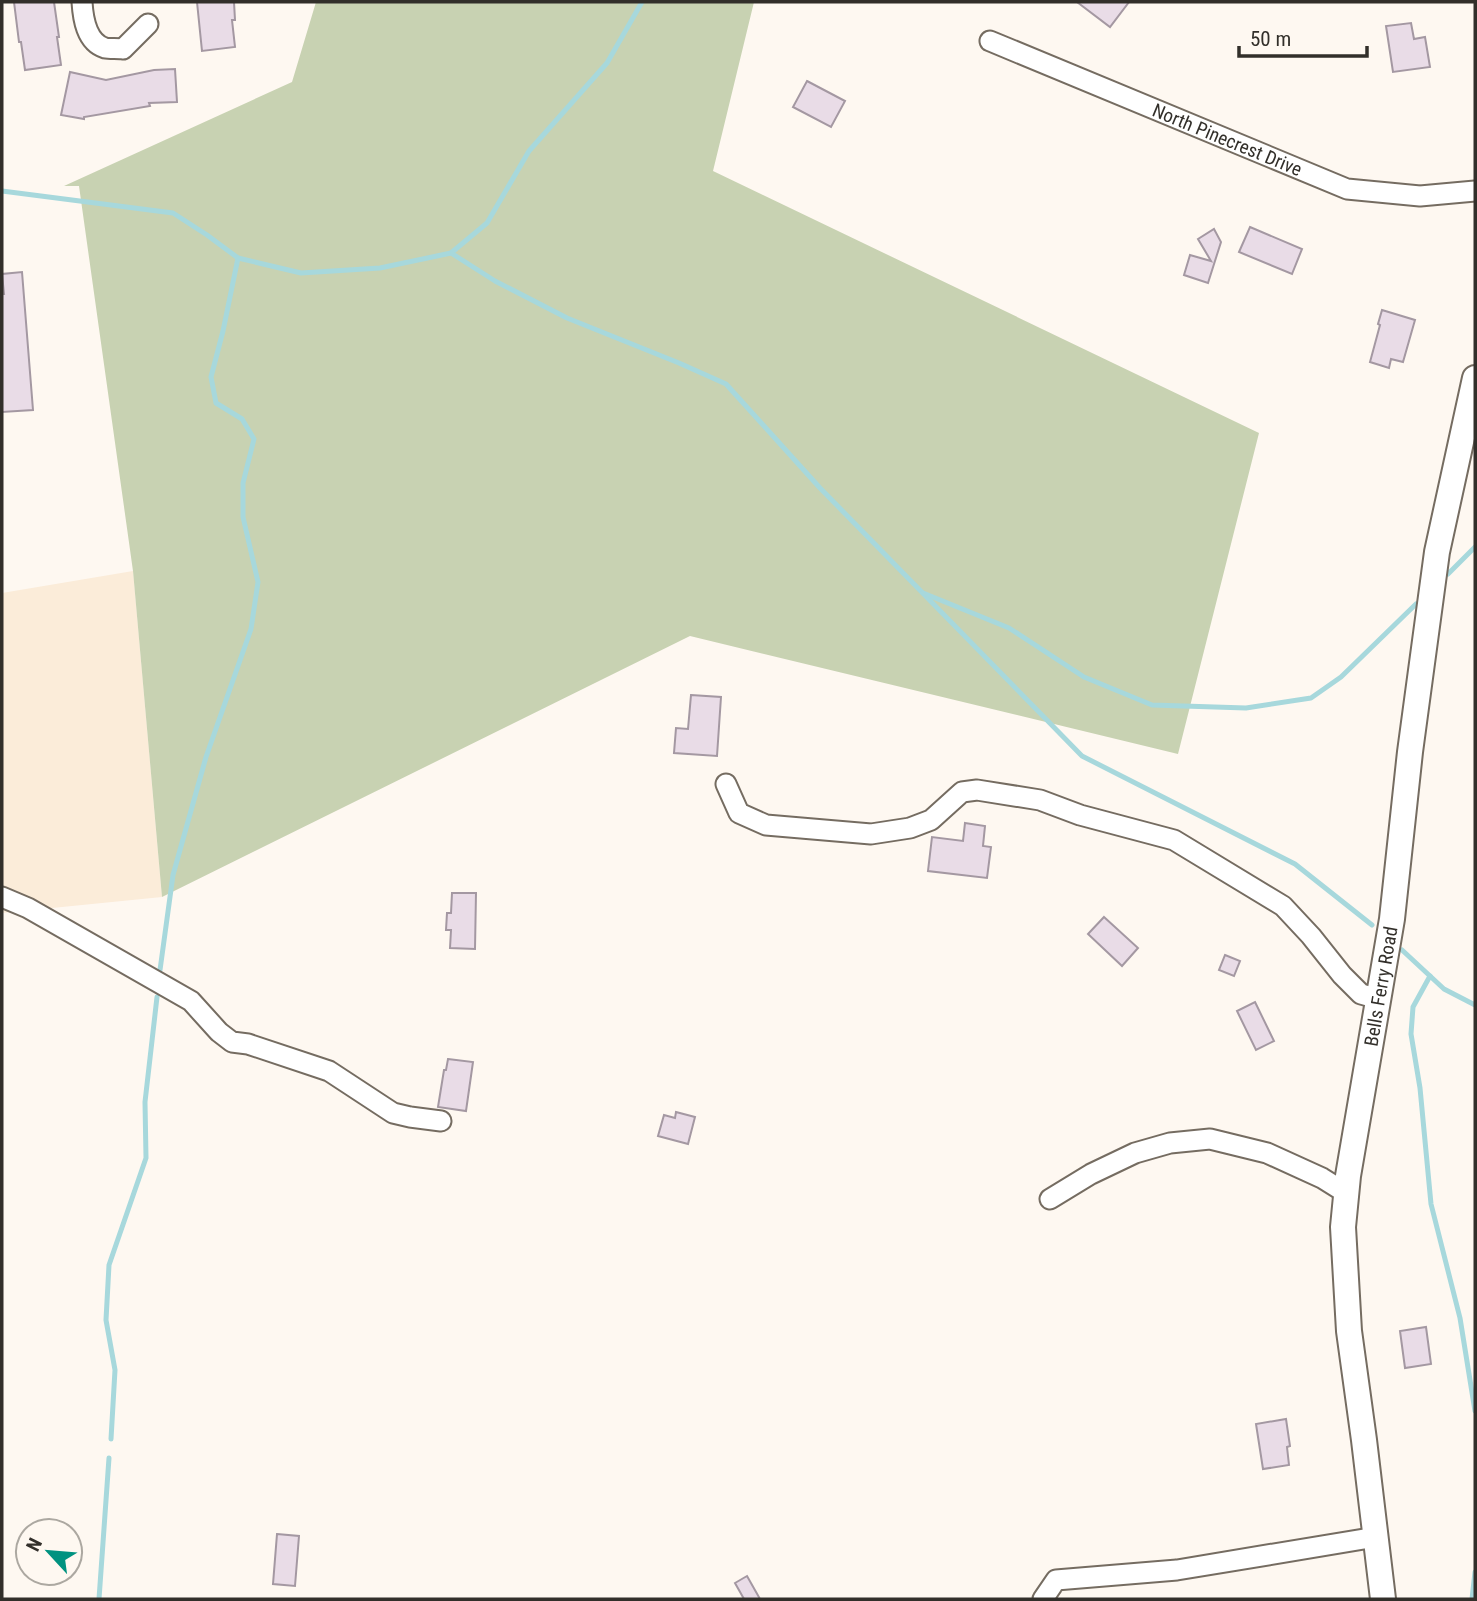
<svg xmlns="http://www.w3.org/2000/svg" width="1477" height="1601" font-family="'Roboto Condensed',sans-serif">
<rect width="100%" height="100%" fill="#fef8f1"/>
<path fill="#fbecd9" d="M133 571 162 897 2 913V593Z"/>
<path fill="#c8d2b2" d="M316 2H754L713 171 1259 433 1178 754 690 636 162 897 133 571 79 186H64L292 82Z"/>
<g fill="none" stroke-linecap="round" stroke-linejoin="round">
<g stroke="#a7d8dc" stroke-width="5">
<path d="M2 191 173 213 207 235 238 258 301 273 380 268 451 253 487 223 529 151 607 63 642 2"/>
<path d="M451 253 495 281 567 318 679 363 726 384 820 488 1082 756 1295 864 1372 925"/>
<path d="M1448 574 1475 547"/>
<path d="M923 593 1009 628 1084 677 1152 705 1246 708 1311 698 1341 677 1416 604"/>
<path d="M1402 950 1444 989 1475 1005"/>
<path d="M160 970 173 875 206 757 251 629 258 582 243 517V483L254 439 242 419 216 403 211 377 223 331 238 258"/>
<path d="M1430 976 1413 1007 1411 1034 1420 1088 1431 1204 1460 1318 1475 1411"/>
<path d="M111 1439 115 1370 106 1320 109 1265 146 1158 145 1102 157 997"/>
<path d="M99 1599 109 1458"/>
<path d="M1472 1599 1475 1572"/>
</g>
</g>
<g fill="#e9dce7" stroke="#a498a2" stroke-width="2">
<path d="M14 2H54L59 37H57L61 65 25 70 21 42H19Z"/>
<path d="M197 2H234L235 20H232L235 47 202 51Z"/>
<path d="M1077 2H1129L1110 27Z"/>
<path d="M1411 23 1414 39 1425 37 1430 67 1393 72 1386 26Z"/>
<path d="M175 69 177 102 149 103 150 106 84 117V119L61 115 70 72 106 80 154 70Z"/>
<path d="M807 81 845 101 831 127 793 107Z"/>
<path d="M1250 227 1302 249 1292 274 1239 252Z"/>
<path d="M1214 229 1221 242 1208 283 1184 275 1190 255 1211 261 1198 239Z"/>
<path d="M22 272 33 410 2 412V294H4L2 274Z"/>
<path d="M1382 310 1415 320 1403 362 1391 359 1389 368 1370 362 1380 325 1378 324Z"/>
<path d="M691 695 721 697 717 756 674 753 676 728 688 729Z"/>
<path d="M965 823 985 826 983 846 991 847 987 878 928 871 932 837 963 841Z"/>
<path d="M452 893H476L475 949 450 948 451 930H446L447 913H451Z"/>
<path d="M1104 917 1138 948 1122 966 1088 934Z"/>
<path d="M1225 955 1240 961 1234 976 1219 970Z"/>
<path d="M1255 1002 1274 1041 1256 1050 1237 1011Z"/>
<path d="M448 1059 473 1062 466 1111 438 1107 444 1070H446Z"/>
<path d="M676 1112 695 1117 688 1144 658 1136 664 1115 675 1118Z"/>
<path d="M1426 1327 1431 1364 1405 1368 1400 1331Z"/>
<path d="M1286 1419 1290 1446 1287 1447 1289 1465 1263 1469 1256 1424Z"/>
<path d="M277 1534 299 1536 295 1586 273 1584Z"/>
<path d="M747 1576 760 1599H744L735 1583Z"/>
</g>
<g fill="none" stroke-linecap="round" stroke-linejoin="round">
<g stroke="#756c61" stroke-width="23">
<g id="minor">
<path d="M82 2C83 18 86 42 105 48 110 49 118 48 123 49L148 24"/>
<path id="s1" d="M990 41 1347 189 1420 196 1475 191"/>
<path d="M726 784 739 813 766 825 871 834 910 828 931 820 962 792 977 790 1040 800 1080 815 1174 840 1283 906 1311 936 1342 975 1361 994 1379 999"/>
<path d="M2 897 28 908 191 1001 219 1032 232 1042 248 1044 329 1071 393 1113 410 1117 441 1121"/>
<path d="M1050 1199 1091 1174 1135 1153 1170 1143 1210 1139 1267 1153 1322 1178 1338 1188 1347 1189"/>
<path d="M1043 1599 1056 1580 1177 1570 1376 1537"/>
</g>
</g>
<g stroke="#756c61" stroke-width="28">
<g id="major">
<path id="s2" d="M1383 1599 1364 1440 1349 1331 1343 1227 1348 1176 1392 919 1410 752 1437 552 1475 378"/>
</g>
</g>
<use href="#minor" stroke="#fff" stroke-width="19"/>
<use href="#major" stroke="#fff" stroke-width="24"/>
</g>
<g text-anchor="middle" stroke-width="6" stroke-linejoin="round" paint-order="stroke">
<g font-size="19" fill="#322f2a" stroke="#fef8f1">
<text dy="7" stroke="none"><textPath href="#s1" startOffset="257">North Pinecrest Drive</textPath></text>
<text dy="7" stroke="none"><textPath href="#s2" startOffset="618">Bells Ferry Road</textPath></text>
</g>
</g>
<rect width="1477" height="1601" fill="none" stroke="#322f2a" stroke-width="7"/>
<g transform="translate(49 1552) rotate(296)"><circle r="33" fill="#fef8f1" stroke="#aca8a1" stroke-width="2"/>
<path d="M0-5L12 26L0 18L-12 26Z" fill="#009280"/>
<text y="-10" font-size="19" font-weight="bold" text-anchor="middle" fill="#322f2a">N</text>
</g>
<path d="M1239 46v10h128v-10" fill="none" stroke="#322f2a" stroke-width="3.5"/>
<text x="1250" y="46" font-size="21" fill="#322f2a" stroke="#fef8f1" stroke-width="5" paint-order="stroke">50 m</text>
</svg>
